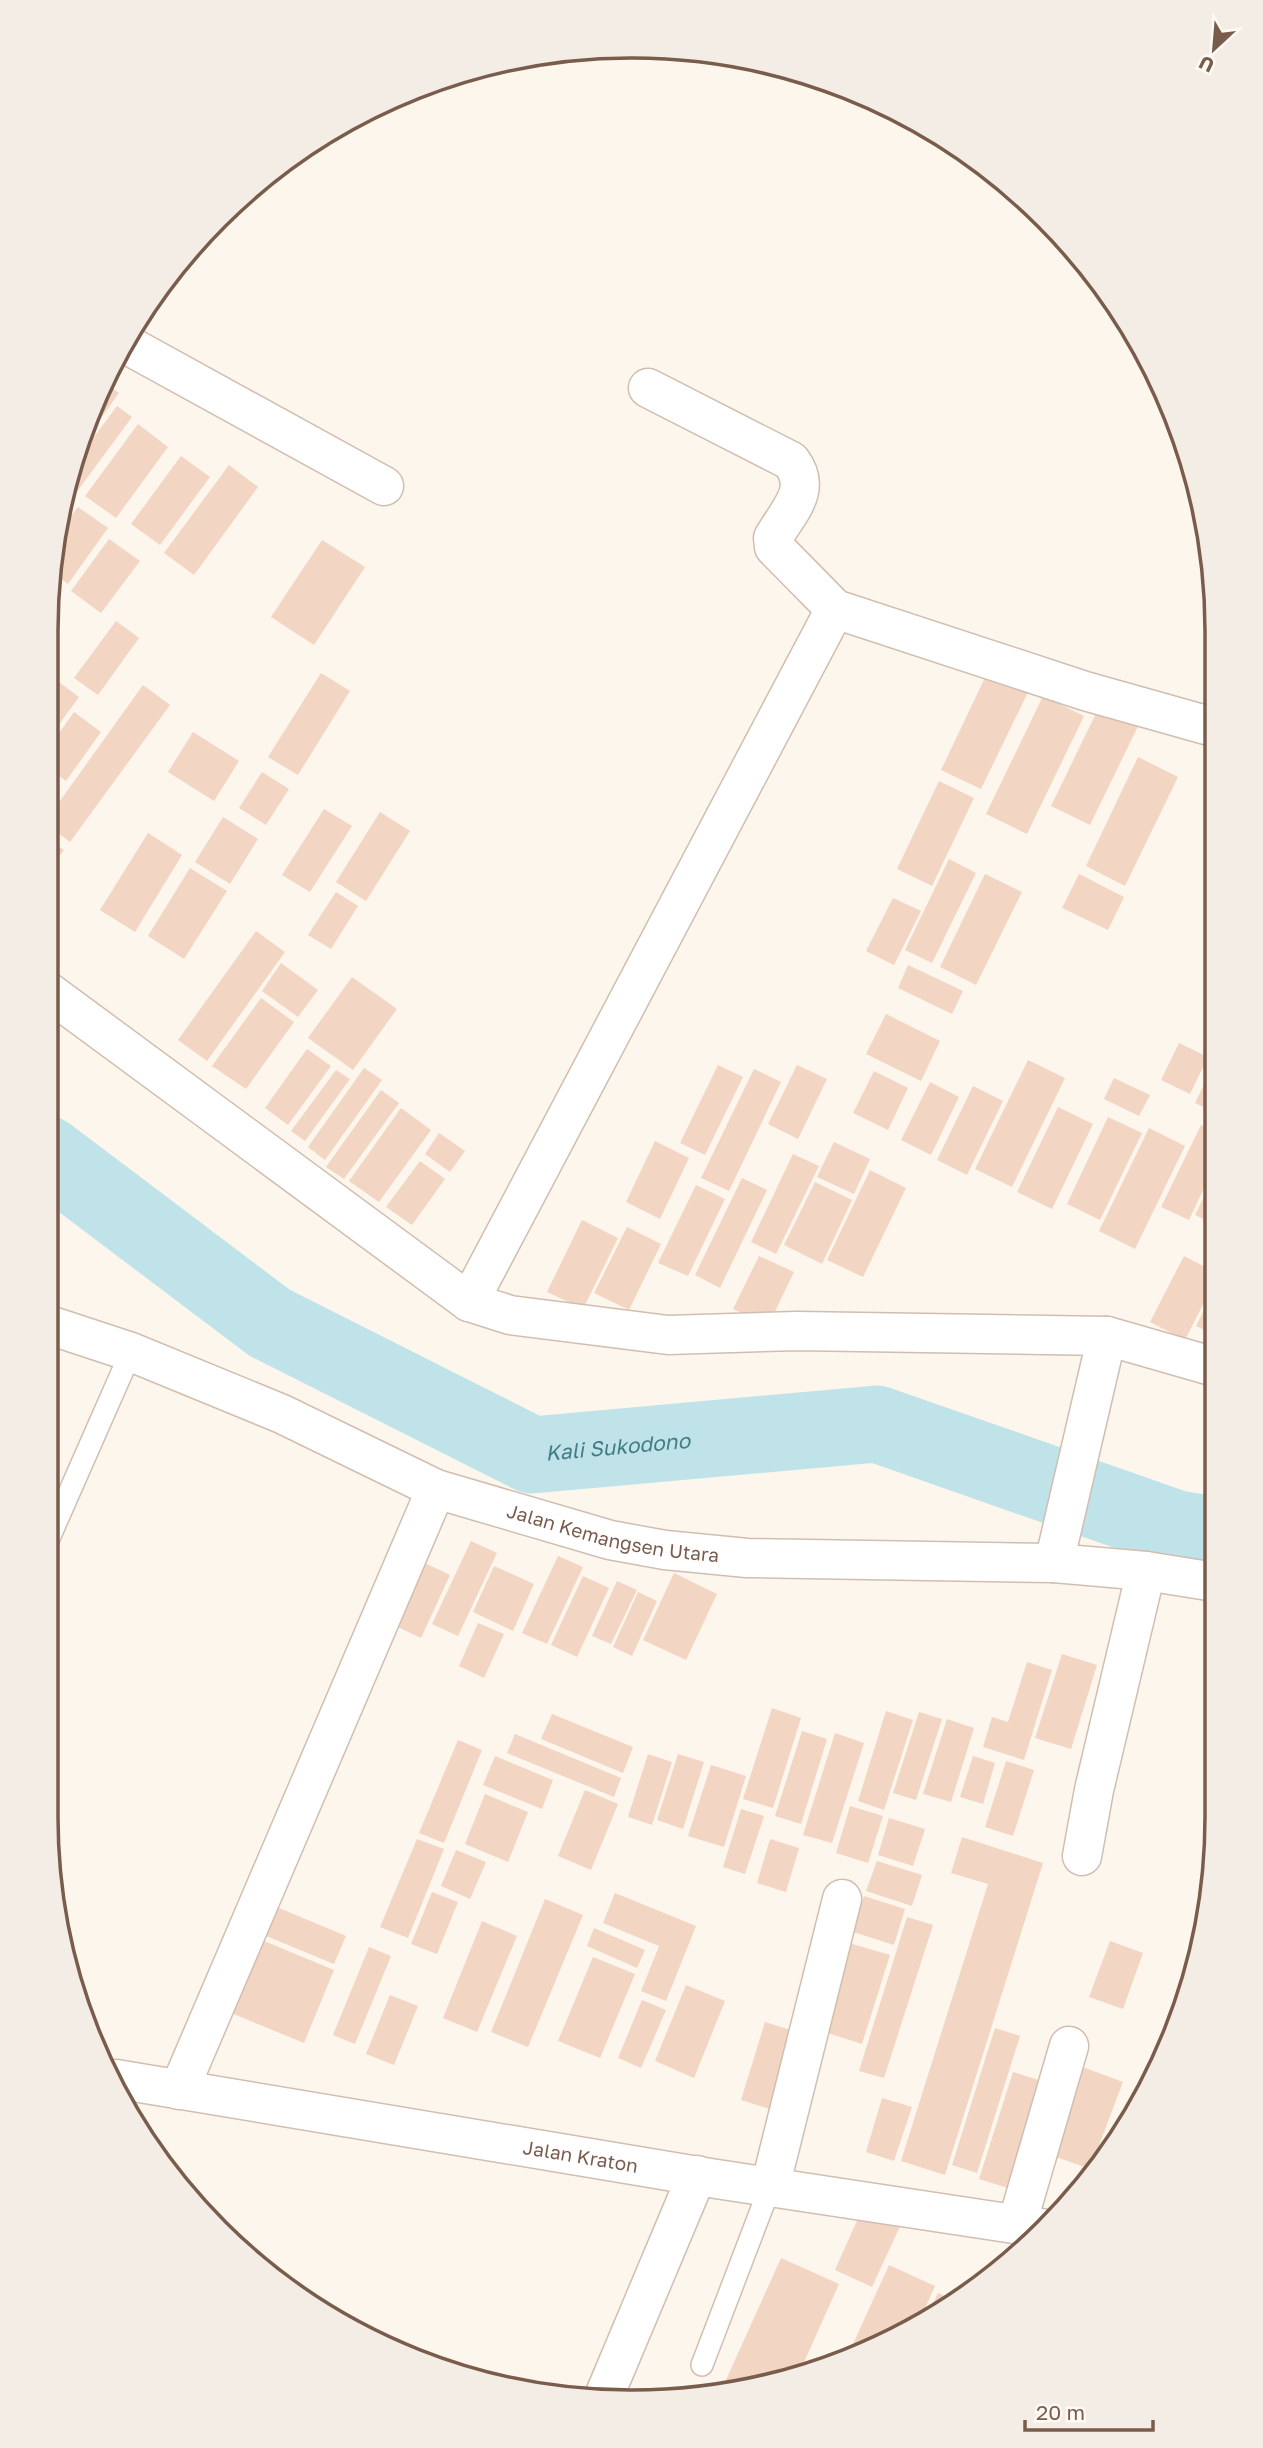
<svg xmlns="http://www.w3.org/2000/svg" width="1263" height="2448" font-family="'Golos Text',sans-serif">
<rect width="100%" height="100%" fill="#fdf6ec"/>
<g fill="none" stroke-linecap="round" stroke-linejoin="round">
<path stroke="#bfe3e8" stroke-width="77" id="s1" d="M46 1154 270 1323 532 1455 877 1424 1177 1529 1215 1535"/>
</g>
<g fill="#f3d5c3">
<path d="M103 381 119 393 78 450 77 449Z"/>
<path d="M117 406 132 417 73 497 64 490 68 472Z"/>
<path d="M138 424 168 447 116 518 85 496Z"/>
<path d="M181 456 210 477 160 545 131 524Z"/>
<path d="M229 465 258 487 194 575 164 553Z"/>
<path d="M78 507 108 528 68 584 50 571 56 536Z"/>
<path d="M109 539 140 561 101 613 71 591Z"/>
<path d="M322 540 365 567 314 645 271 617Z"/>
<path d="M49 577 61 586 47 605V594Z"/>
<path d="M116 621 139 638 98 695 74 678Z"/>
<path d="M991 665 1032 684 981 789 941 770Z"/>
<path d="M321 673 350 691 298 775 268 757Z"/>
<path d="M56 680 79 697 47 741V693Z"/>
<path d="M143 685 170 705 70 842 47 825V819Z"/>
<path d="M1043 696 1084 716 1027 834 986 814Z"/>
<path d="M1103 699 1142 718 1090 825 1051 806Z"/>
<path d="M74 712 101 732 66 781 47 767V750Z"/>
<path d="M193 732 239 761 214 801 168 772Z"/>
<path d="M1138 757 1178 777 1125 886 1086 866Z"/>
<path d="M262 772 289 789 266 825 239 808Z"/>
<path d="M939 781 974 798 932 886 897 869Z"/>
<path d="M324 809 352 826 310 892 282 875Z"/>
<path d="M380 812 410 831 366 901 336 882Z"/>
<path d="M223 817 258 839 230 884 195 862Z"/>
<path d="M148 833 182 855 135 932 100 910Z"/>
<path d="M46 837 64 850 46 874Z"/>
<path d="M949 859 976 873 932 963 905 950Z"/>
<path d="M190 868 227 891 184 959 148 936Z"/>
<path d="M985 874 1022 892 976 985 940 967Z"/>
<path d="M1079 874 1124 897 1108 930 1062 908Z"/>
<path d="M336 892 358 906 331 949 308 935Z"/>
<path d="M893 898 921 911 894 965 866 951Z"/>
<path d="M256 931 285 952 207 1061 178 1040Z"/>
<path d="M281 963 318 990 298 1017 262 991Z"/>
<path d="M908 965 963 991 952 1014 898 988Z"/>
<path d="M352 977 397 1009 353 1070 308 1038Z"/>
<path d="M261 998 294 1022 246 1089 212 1066Z"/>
<path d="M886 1014 940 1041 921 1081 866 1054Z"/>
<path d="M1179 1043 1208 1057 1190 1094 1161 1080Z"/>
<path d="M307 1049 331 1066 288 1125 265 1108Z"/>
<path d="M1028 1060 1065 1078 1012 1187 975 1169Z"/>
<path d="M1214 1064V1112L1195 1103Z"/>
<path d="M718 1065 743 1077 705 1155 680 1143Z"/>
<path d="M797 1065 827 1079 798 1139 768 1124Z"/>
<path d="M364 1068 382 1080 325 1160 308 1147Z"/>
<path d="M754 1069 781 1082 729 1191 701 1178Z"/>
<path d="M336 1070 350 1079 305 1141 291 1131Z"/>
<path d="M874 1071 908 1088 888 1130 853 1113Z"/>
<path d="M1114 1078 1150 1095 1139 1116 1104 1099Z"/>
<path d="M930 1082 959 1097 931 1155 901 1140Z"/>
<path d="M973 1086 1003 1101 967 1175 937 1160Z"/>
<path d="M381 1090 399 1103 344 1179 326 1167Z"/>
<path d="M1058 1107 1093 1124 1052 1209 1017 1192Z"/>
<path d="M401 1108 431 1130 379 1202 349 1181Z"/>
<path d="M1108 1117 1142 1133 1100 1220 1067 1204Z"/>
<path d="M1201 1125 1214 1131V1167L1189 1220 1161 1207Z"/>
<path d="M1149 1128 1185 1146 1135 1249 1099 1231Z"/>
<path d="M439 1133 465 1151 450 1172 425 1154Z"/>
<path d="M655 1141 689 1158 660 1219 626 1202Z"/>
<path d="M834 1142 870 1159 854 1194 817 1177Z"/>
<path d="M793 1154 819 1166 776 1254 751 1242Z"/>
<path d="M420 1161 445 1179 412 1225 386 1207Z"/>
<path d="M870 1170 906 1188 863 1277 827 1260Z"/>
<path d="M1214 1176V1224L1195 1215Z"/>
<path d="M742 1178 767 1190 720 1288 695 1275Z"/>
<path d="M815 1182 852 1200 822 1264 784 1245Z"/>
<path d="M696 1185 725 1199 688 1276 658 1263Z"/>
<path d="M582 1220 618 1238 583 1309 547 1292Z"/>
<path d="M627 1227 661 1244 629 1310 594 1293Z"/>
<path d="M759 1256 794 1272 768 1326 733 1309Z"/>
<path d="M1184 1256 1215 1272V1281L1185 1340 1150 1322Z"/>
<path d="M1215 1288V1335L1196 1326Z"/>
<path d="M471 1541 497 1553 458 1636 432 1624Z"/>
<path d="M410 1556 450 1575 421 1638 381 1619Z"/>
<path d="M558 1556 583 1567 547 1644 522 1633Z"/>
<path d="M494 1566 534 1584 513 1631 473 1612Z"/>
<path d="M674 1573 717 1594 686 1660 643 1640Z"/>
<path d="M583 1576 609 1588 577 1657 551 1645Z"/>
<path d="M617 1581 637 1590 611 1644 592 1636Z"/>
<path d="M638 1592 657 1601 632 1656 613 1647Z"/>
<path d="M478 1623 504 1634 484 1678 459 1666Z"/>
<path d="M1062 1654 1097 1665 1071 1749 1035 1738Z"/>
<path d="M1027 1662 1052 1670 1024 1760 983 1747 992 1717 1008 1722Z"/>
<path d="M772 1708 801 1718 773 1808 743 1799Z"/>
<path d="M886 1711 913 1720 884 1810 858 1801Z"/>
<path d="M919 1712 942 1719 916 1800 893 1793Z"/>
<path d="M552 1714 633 1747 623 1773 541 1739Z"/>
<path d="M947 1719 974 1728 951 1802 923 1794Z"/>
<path d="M802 1731 827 1739 801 1824 775 1816Z"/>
<path d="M835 1733 864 1743 832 1843 803 1835Z"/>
<path d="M515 1734 621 1778 614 1797 507 1753Z"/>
<path d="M458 1740 482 1750 444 1843 419 1833Z"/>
<path d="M648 1754 672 1762 652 1825 628 1817Z"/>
<path d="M678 1754 704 1762 683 1829 657 1820Z"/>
<path d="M495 1756 553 1780 542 1809 483 1785Z"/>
<path d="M973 1756 995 1763 983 1804 960 1797Z"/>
<path d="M1006 1761 1034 1770 1013 1836 985 1827Z"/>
<path d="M711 1765 746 1776 724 1847 688 1836Z"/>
<path d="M585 1790 618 1804 591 1870 558 1856Z"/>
<path d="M485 1794 528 1812 508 1862 465 1844Z"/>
<path d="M850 1806 883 1816 868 1863 836 1853Z"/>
<path d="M741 1809 764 1816 745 1874 723 1867Z"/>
<path d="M889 1818 925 1829 913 1866 878 1855Z"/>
<path d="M962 1837 1043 1863 945 2175 901 2161 988 1884 951 1873Z"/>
<path d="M417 1839 444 1849 408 1938 380 1927Z"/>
<path d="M770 1839 799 1848 786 1892 757 1883Z"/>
<path d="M456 1850 486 1862 470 1899 441 1886Z"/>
<path d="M877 1861 922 1875 912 1906 866 1891Z"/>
<path d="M432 1892 458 1902 437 1954 411 1944Z"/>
<path d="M615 1893 696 1926 666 2001 641 1991 659 1946 603 1923Z"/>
<path d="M864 1896 905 1909 894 1945 853 1932Z"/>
<path d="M545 1899 583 1915 528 2047 491 2032Z"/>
<path d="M260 1900 346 1936 334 1964 249 1929Z"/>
<path d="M907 1917 933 1925 884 2078 859 2071Z"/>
<path d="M482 1921 517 1936 477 2032 443 2018Z"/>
<path d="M594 1928 645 1950 637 1968 587 1946Z"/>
<path d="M250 1935 334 1970 304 2043 219 2008Z"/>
<path d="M842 1941 890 1955 862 2044 815 2029Z"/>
<path d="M1110 1941 1143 1953 1123 2009 1089 1997Z"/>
<path d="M369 1947 391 1956 355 2044 333 2035Z"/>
<path d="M593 1957 635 1974 600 2058 558 2041Z"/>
<path d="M686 1985 725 2001 694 2078 655 2061Z"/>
<path d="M390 1995 418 2006 394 2065 366 2054Z"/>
<path d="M642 2000 666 2010 641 2068 618 2058Z"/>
<path d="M765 2022 794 2031 770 2109 741 2100Z"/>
<path d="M995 2028 1020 2036 977 2173 952 2165Z"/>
<path d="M1080 2066 1123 2082 1090 2169 1048 2154Z"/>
<path d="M1013 2072 1042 2081 1008 2188 979 2179Z"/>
<path d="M882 2098 912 2107 894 2161 866 2152Z"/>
<path d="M864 2205 902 2222 872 2287 835 2270Z"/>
<path d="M781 2258 839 2284 801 2369 741 2387 726 2380Z"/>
<path d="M889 2265 935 2286 919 2322 890 2342 848 2355Z"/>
<path d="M938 2293 951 2299 927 2316Z"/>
</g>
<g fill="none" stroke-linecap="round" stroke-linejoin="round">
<g stroke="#d1beb0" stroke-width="24">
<g id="service">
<path d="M46 1545 131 1352"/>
<path d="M702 2365 770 2187"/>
</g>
</g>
<g stroke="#d1beb0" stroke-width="41">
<g id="minor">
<path d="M124 343 384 486"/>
<path d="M648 388 791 461C813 490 789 510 773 538L774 547 835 609 1085 691 1213 727"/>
<path d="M46 990 469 1302 510 1315 668 1335 797 1331 1107 1336 1215 1367"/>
<path d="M469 1302 835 609"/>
<path id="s2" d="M46 1324 131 1352 282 1414 436 1489 610 1540 665 1550 747 1558 1054 1563 1146 1571 1215 1582"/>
<path d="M1054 1563 1107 1336"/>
<path d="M1082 1856 1094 1790 1146 1571"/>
<path d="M179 2090 436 1489"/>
<path d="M770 2187 842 1899"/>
<path d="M1017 2224 1069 2046"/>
<path d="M602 2401 697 2175"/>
</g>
</g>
<g stroke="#d1beb0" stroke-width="41">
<g id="tertiary">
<path id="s3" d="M116 2079 710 2178 1047 2229"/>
</g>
</g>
<use href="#service" stroke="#fff" stroke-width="21"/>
<use href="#minor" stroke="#fff" stroke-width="38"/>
<use href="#tertiary" stroke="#fff" stroke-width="38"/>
</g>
<g text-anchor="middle" stroke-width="6" stroke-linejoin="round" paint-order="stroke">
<g font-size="19" fill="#7a5c4d" stroke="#fffaf3">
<text dy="7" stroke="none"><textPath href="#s2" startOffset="607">Jalan Kemangsen Utara</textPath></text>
<text dy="7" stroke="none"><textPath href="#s3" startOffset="471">Jalan Kraton</textPath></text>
</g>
<g font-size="21" font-style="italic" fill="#437c86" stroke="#fffaf3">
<text dy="7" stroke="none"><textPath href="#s1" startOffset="660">Kali Sukodono</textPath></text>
</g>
</g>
<path d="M0 0H1263V2448H0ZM631 58H632A573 573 0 0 1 1205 631V1817A573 573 0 0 1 632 2390H631A573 573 0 0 1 58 1817V631A573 573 0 0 1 631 58Z" fill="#f4ede6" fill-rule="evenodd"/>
<path fill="none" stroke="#7a5c4d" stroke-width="3.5" d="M631 58H632A573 573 0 0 1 1205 631V1817A573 573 0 0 1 632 2390H631A573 573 0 0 1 58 1817V631A573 573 0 0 1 631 58Z"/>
<g transform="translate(1214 49) rotate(206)" stroke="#fffaf3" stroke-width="5" paint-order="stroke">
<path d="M0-5L12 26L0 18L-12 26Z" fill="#7a5c4d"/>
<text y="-10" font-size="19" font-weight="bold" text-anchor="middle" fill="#7a5c4d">U</text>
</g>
<path d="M1025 2420v10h128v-10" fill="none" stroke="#7a5c4d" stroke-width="3.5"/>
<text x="1036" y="2420" font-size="21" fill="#7a5c4d" stroke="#fffaf3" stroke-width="5" paint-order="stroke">20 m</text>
</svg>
